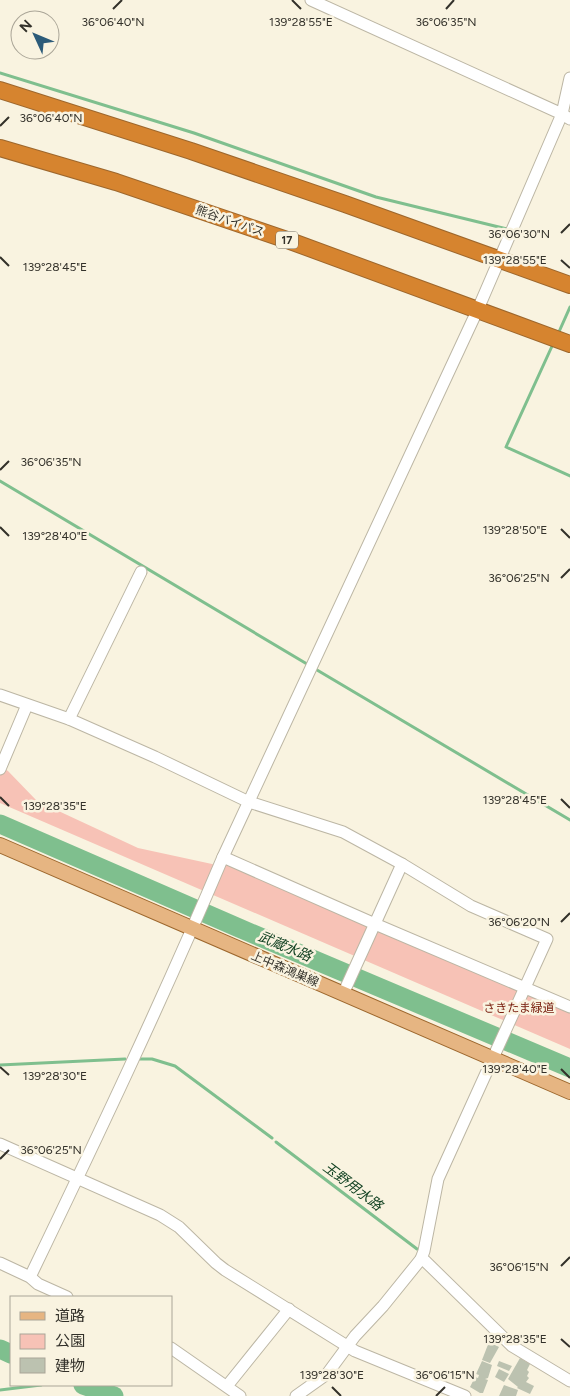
<svg xmlns="http://www.w3.org/2000/svg" width="570" height="1396" font-family="Figtree,'Noto Sans JP',sans-serif">
<rect width="100%" height="100%" fill="#f9f3e0"/>
<path fill="#f7c2b6" d="M0 766 8 771 37 801 138 848 212 864 224 868 226 863 570 1011V1049L0 803Z"/>
<g fill="none" stroke-linecap="round" stroke-linejoin="round">
<g stroke="#7fbf8e" stroke-width="3">
<path d="M0 73 194 133 376 197 507 229"/>
<path d="M558 334 570 307"/>
<path d="M553 344 506 447 570 476"/>
<path d="M0 481 307 664"/>
<path d="M317 670 570 820"/>
<path d="M138 1059H152L175 1066 272 1138"/>
<path d="M0 1065 125 1059"/>
<path d="M276 1142 417 1249"/>
<path d="M0 1390 41 1385"/>
</g>
<g stroke="#7fbf8e" stroke-width="19">
<path d="M0 824 239 928 570 1068"/>
<path d="M0 1349 11 1354"/>
<path d="M83 1385 114 1396"/>
</g>
</g>
<g fill="#bcc2b0">
<path d="M489 1342 499 1347 490 1363 482 1360Z"/>
<path d="M520 1358 530 1364 527 1370 529 1372 527 1376 529 1378 526 1382 534 1386 530 1394 517 1388 518 1387 508 1379Z"/>
<path d="M482 1361 492 1365 488 1378 485 1379 488 1380 483 1393H480L470 1387 475 1377 478 1378 479 1375 476 1374Z"/>
<path d="M499 1361 512 1366 509 1371 497 1366Z"/>
<path d="M499 1369 509 1374 504 1382 495 1377Z"/>
<path d="M504 1385 518 1390 516 1396H499Z"/>
</g>
<g fill="none" stroke-linecap="round" stroke-linejoin="round">
<g stroke="#bcb6a4" stroke-width="13">
<g id="minor">
<path d="M570 78 562 114 570 119"/>
<path d="M0 695 69 719 155 757 249 802 343 832 402 864 471 906 547 939 438 1179 424 1251 421 1259 383 1306 355 1336 327 1374 296 1396"/>
<path d="M69 719 141 572"/>
<path d="M0 769 27 705"/>
<path d="M223 857 375 924 570 1007"/>
<path d="M343 994 402 864"/>
<path d="M0 1144 160 1215 179 1227 216 1263 225 1270 355 1351 465 1396"/>
<path d="M421 1259 425 1261 512 1346 570 1381"/>
<path d="M0 1263 30 1277 38 1284 67 1297"/>
<path d="M30 1277C97 1138 163 999 223 857L478 309 562 114 311 0"/>
<path d="M171 1348 240 1396"/>
<path d="M227 1386 289 1309"/>
</g>
</g>
<g stroke="#9d672d" stroke-width="16">
<path id="major" d="M0 845 570 1092"/>
</g>
<g stroke="#9d672d" stroke-width="18">
<g id="highway">
<path d="M0 90 191 151 345 204 570 285"/>
<path d="M0 148 116 182 290 241 570 344"/>
</g>
</g>
<use href="#minor" stroke="#fff" stroke-width="11"/>
<use href="#major" stroke="#e6b582" stroke-width="14"/>
<use href="#highway" stroke="#d6842f" stroke-width="16"/>
</g>
<path fill="none" stroke="#33312a" stroke-width="2" d="M292 0 301 9M113 9 122 0M446 9 454 0M0 126 9 117M561 233 570 224M0 257 9 266M561 260 570 268M0 470 9 461M0 527 9 536M561 529 570 538M561 578 570 569M0 797 9 806M561 799 570 808M561 922 570 913M0 1067 9 1075M561 1069 570 1078M0 1159 9 1150M561 1266 570 1257M561 1339 570 1347M332 1387 341 1396M436 1396 445 1387"/>
<g text-anchor="middle" stroke-width="5" stroke-linejoin="round" paint-order="stroke">
<rect fill="#f9f3e0" stroke="#6e6b61" stroke-width="1" x="276" y="231.5" width="22" height="17" rx="4"/>
<g font-size="11" font-weight="bold" fill="#33312a">
<text x="287" y="244">17</text>
</g>
<g font-size="12" fill="#33312a" stroke="#f9f3e0">
<text transform="translate(230 221) rotate(19)" y="4">熊谷バイパス</text>
<text transform="translate(285 969) rotate(23)" y="4">上中森鴻巣線</text>
</g>
<g font-size="12" fill="#7a2010" stroke="#f9f3e0">
<text x="519" y="1012">さきたま緑道</text>
</g>
<g font-size="14" font-style="italic" fill="#124222" stroke="#f9f3e0">
<text transform="translate(285 946) rotate(23)" y="5">武蔵水路</text>
<text transform="translate(353 1186) rotate(37)" y="5">玉野用水路</text>
</g>
</g>
<g font-size="12" text-anchor="middle" fill="#33312a" stroke="#f9f3e0" stroke-width="5" stroke-linejoin="round" paint-order="stroke">
<text x="301" y="26">139°28'55"E</text>
<text x="113" y="26">36°06'40"N</text>
<text x="446" y="26">36°06'35"N</text>
<text x="51" y="122">36°06'40"N</text>
<text x="519" y="238">36°06'30"N</text>
<text x="515" y="264">139°28'55"E</text>
<text x="55" y="271">139°28'45"E</text>
<text x="51" y="466">36°06'35"N</text>
<text x="515" y="534">139°28'50"E</text>
<text x="55" y="540">139°28'40"E</text>
<text x="519" y="582">36°06'25"N</text>
<text x="515" y="804">139°28'45"E</text>
<text x="55" y="810">139°28'35"E</text>
<text x="519" y="926">36°06'20"N</text>
<text x="515" y="1073">139°28'40"E</text>
<text x="55" y="1080">139°28'30"E</text>
<text x="51" y="1154">36°06'25"N</text>
<text x="519" y="1271">36°06'15"N</text>
<text x="515" y="1343">139°28'35"E</text>
<text x="445" y="1379">36°06'15"N</text>
<text x="332" y="1379">139°28'30"E</text>
</g>
<rect x="10" y="1296" width="162" height="90" fill="#f9f3e0" stroke="#aaa597"/>
<rect x="20" y="1312" width="25" height="8" fill="#e6b582" stroke="#aaa597"/>
<text x="55" y="1321" font-size="15" fill="#33312a">道路</text>
<rect x="20" y="1334" width="25" height="15" fill="#f7c2b6" stroke="#aaa597"/>
<text x="55" y="1346" font-size="15" fill="#33312a">公園</text>
<rect x="20" y="1358" width="25" height="15" fill="#bcc2b0" stroke="#aaa597"/>
<text x="55" y="1371" font-size="15" fill="#33312a">建物</text>
<g transform="translate(35 35) rotate(314)"><circle r="24" fill="#f9f3e0" stroke="#aaa597"/>
<path d="M0-4L9 19L0 12L-9 19Z" fill="#2c5b79"/>
<text y="-8" font-size="14" font-weight="bold" text-anchor="middle" fill="#33312a">N</text>
</g>
</svg>
